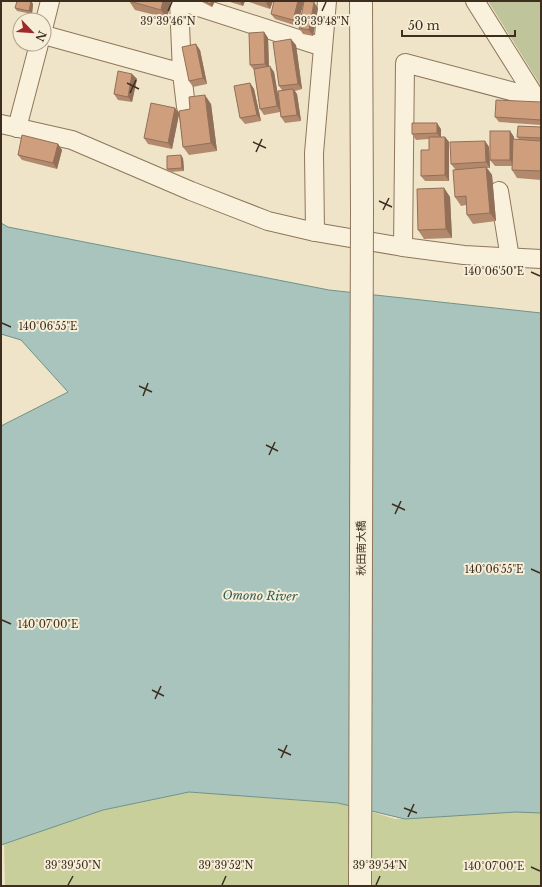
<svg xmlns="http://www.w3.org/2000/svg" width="542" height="887" font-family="'Libre Baskerville','Noto Sans JP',serif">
<rect width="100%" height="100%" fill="#f0e4c8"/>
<path fill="#c9cf9b" d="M189 792 346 804 395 819 516 812 541 813V886H5L4 844 103 810Z"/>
<path fill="#bfc49a" d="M488 1H541V86Z"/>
<path fill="#a9c4bc" stroke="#6f938a" d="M1 223 8 227 329 290 541 313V813L516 812 405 819 338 803 189 792 103 810 1 845V426L68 392 21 340 1 334Z"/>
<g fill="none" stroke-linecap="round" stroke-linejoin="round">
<g stroke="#8d765c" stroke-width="20">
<g id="minor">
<path d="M180 1 323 47"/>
<path d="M475 1 536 98"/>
<path d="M44 25 50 1"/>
<path d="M44 35 182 73 179 1"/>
<path d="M182 73 186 107"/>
<path d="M1 124 72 140 191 191 268 221 315 232 403 247 464 255 541 259"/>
<path d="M17 128 39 44"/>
<path d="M499 191 510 258"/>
<path d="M315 232 314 153 327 1"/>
<path d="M403 247 405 63 541 99"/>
</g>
</g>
<g stroke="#8d765c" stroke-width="24">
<path id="tertiary" d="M361 1 362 210"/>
</g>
<use href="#minor" stroke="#faf1dc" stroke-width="18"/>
<use href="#tertiary" stroke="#faf1dc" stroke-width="22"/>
<g stroke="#8d765c" stroke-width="24" stroke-linecap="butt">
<path id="tertiary-bridge" d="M360 886 362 210"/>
</g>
<use href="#tertiary-bridge" stroke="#faf1dc" stroke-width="22"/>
</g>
<g fill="#b2896c">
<path d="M31 1 33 4 32 14 17 11 15 8Z"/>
<path d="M129 1H171L167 18 135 10Z"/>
<path d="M201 1H215L212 7 202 2Z"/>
<path d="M227 1H245L243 6Z"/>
<path d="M246 1H273L270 9Z"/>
<path d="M303 1 297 26 275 19 271 14Z"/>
<path d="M318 8 313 36 303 34 299 28Z"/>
<path d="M264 32 268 38 269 67 274 72 279 102 282 90 279 86 296 45 302 89 295 91 297 94 301 121 285 123 281 117 280 112 264 115 260 109 254 70 250 65Z"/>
<path d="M200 50 207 84 193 87 189 81Z"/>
<path d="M132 74 137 79 132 102 118 100 114 94Z"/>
<path d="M250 83 254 89 261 121 245 124 240 118Z"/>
<path d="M541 102V125L499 122 495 117Z"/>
<path d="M211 104 217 151 189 155 183 147 179 115 172 149 148 144 144 138 175 108 179 114 190 109Z"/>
<path d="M541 127V180L517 178 512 170V166H495L490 160 510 131 514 137V139H519L517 137Z"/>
<path d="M441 129V137H445L449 142V181H425L421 176 429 150V139L416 140 412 134Z"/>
<path d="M485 141 489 147 490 168H487L492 175 496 221 473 224 467 215 466 205 461 206 455 197V169L451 164Z"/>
<path d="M58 144 62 150 57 169 22 160 18 155Z"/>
<path d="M183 158 184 171 169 172 167 169Z"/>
<path d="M444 188 450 197 452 238 424 239 418 230Z"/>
</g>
<g fill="#916f58">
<path d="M31 1 33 4 32 14 29 11Z"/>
<path d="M163 1H171L167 18 161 10Z"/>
<path d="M212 1H215L212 7 210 4Z"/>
<path d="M239 1H245L243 6Z"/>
<path d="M265 1H273L270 9Z"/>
<path d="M298 1H303L304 2 297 26 293 20Z"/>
<path d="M314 2 318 8 313 36 309 30Z"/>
<path d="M264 32 268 38 269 70 265 64Z"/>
<path d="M291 39 296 45 302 89 298 84Z"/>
<path d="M196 44 200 50 207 84 203 78Z"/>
<path d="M270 66 274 72 281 112 277 106Z"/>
<path d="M132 74 137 79 132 102 128 97Z"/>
<path d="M250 83 254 89 261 121 257 115Z"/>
<path d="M293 89 297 94 301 121 297 115Z"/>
<path d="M205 95 211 104 217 151 211 143Z"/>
<path d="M175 108 179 114 172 149 168 143Z"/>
<path d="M437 123 441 129V139L437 133Z"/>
<path d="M510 131 514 137V166L510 160Z"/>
<path d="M445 137 449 142V181L445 175Z"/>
<path d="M485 141 489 147 490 168 486 162Z"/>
<path d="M58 144 62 150 57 169 53 163Z"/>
<path d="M181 155 183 158 184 171 182 168Z"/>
<path d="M486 167 492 175 496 221 490 213Z"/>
<path d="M444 188 450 197 452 238 446 229Z"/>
</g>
<g fill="#cf9f7d" stroke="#916f58">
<path d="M17 1H31L29 11 15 8Z"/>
<path d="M129 1H163L161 10Z"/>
<path d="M204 1H212L210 4Z"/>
<path d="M274 1H298L293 20 271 14Z"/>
<path d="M304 1 314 2 309 30 299 28Z"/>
<path d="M264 32 265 64 250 65 249 33Z"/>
<path d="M291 39 298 84 279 86 273 42Z"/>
<path d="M196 44 203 78 189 81 182 47Z"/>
<path d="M270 66 277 106 260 109 254 69Z"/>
<path d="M118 71 132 74 128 97 114 94Z"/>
<path d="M250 83 257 115 240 118 234 86Z"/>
<path d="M293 89 297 115 281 117 278 91Z"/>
<path d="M205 95 211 143 183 147 179 111 190 109 189 97Z"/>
<path d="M496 100 541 102V120L495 117Z"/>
<path d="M151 103 175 108 168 143 144 138Z"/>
<path d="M412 123H437V133L412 134Z"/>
<path d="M518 126 541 127V138L517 137Z"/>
<rect x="490" y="131" width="20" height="29"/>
<path d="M22 135 58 144 53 163 18 155Z"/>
<path d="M429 137H445V175L421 176V150H429Z"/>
<path d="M513 139 541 141V171L512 170Z"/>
<path d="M485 141 486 162 451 164 450 142Z"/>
<path d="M181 155 182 168 167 169V156Z"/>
<path d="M486 167 490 213 467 215 466 196 455 197 453 170Z"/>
<path d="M444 188 446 229 418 230 417 189Z"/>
</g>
<path fill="none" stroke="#3d2e20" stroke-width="1.5" d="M168 11 172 2M322 11 326 2M127 83 139 89M130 93 136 80M253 142 266 148M256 152 262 139M379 201 392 207M383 210 389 198M531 272 540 276M2 323 11 327M139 386 152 392M143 396 148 383M266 445 278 451M269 455 275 442M392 504 405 510M395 514 401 501M531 569 540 573M2 620 11 624M152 690 164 696M155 699 161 686M278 749 291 755M281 758 287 745M404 808 417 813M408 817 414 804M531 867 540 871M68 885 73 876M222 885 226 876M376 885 380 876"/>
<g text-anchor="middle" stroke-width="4" stroke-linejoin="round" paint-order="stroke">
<g font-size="11" fill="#3d2e20" stroke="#f7eed8">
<text transform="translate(361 548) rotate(-90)" y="4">秋田南大橋</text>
</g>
<g font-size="12" font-style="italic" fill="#2f5d5a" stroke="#f7eed8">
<text transform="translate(260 596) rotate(1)" y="4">Omono River</text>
</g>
</g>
<g font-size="10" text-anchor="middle" fill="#3d2e20" stroke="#f7eed8" stroke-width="4" stroke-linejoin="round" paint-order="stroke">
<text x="168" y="25">39°39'46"N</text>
<text x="322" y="25">39°39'48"N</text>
<text x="494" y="275">140°06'50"E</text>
<text x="48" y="330">140°06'55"E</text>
<text x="494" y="573">140°06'55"E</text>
<text x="48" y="628">140°07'00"E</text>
<text x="73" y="869">39°39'50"N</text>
<text x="226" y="869">39°39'52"N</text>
<text x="380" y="869">39°39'54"N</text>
<text x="494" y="870">140°07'00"E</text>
</g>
<rect width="542" height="887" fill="none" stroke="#3d2e20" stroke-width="4"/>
<g transform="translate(32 32) rotate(115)"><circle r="19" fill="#f7eed8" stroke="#ada18e"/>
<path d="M0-3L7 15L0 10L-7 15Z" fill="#9e2a2b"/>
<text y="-6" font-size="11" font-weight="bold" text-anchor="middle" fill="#3d2e20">N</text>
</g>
<path d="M402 30v6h113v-6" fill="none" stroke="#3d2e20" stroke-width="2"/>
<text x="408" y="30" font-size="12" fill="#3d2e20" stroke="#f7eed8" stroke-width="3" paint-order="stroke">50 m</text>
</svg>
